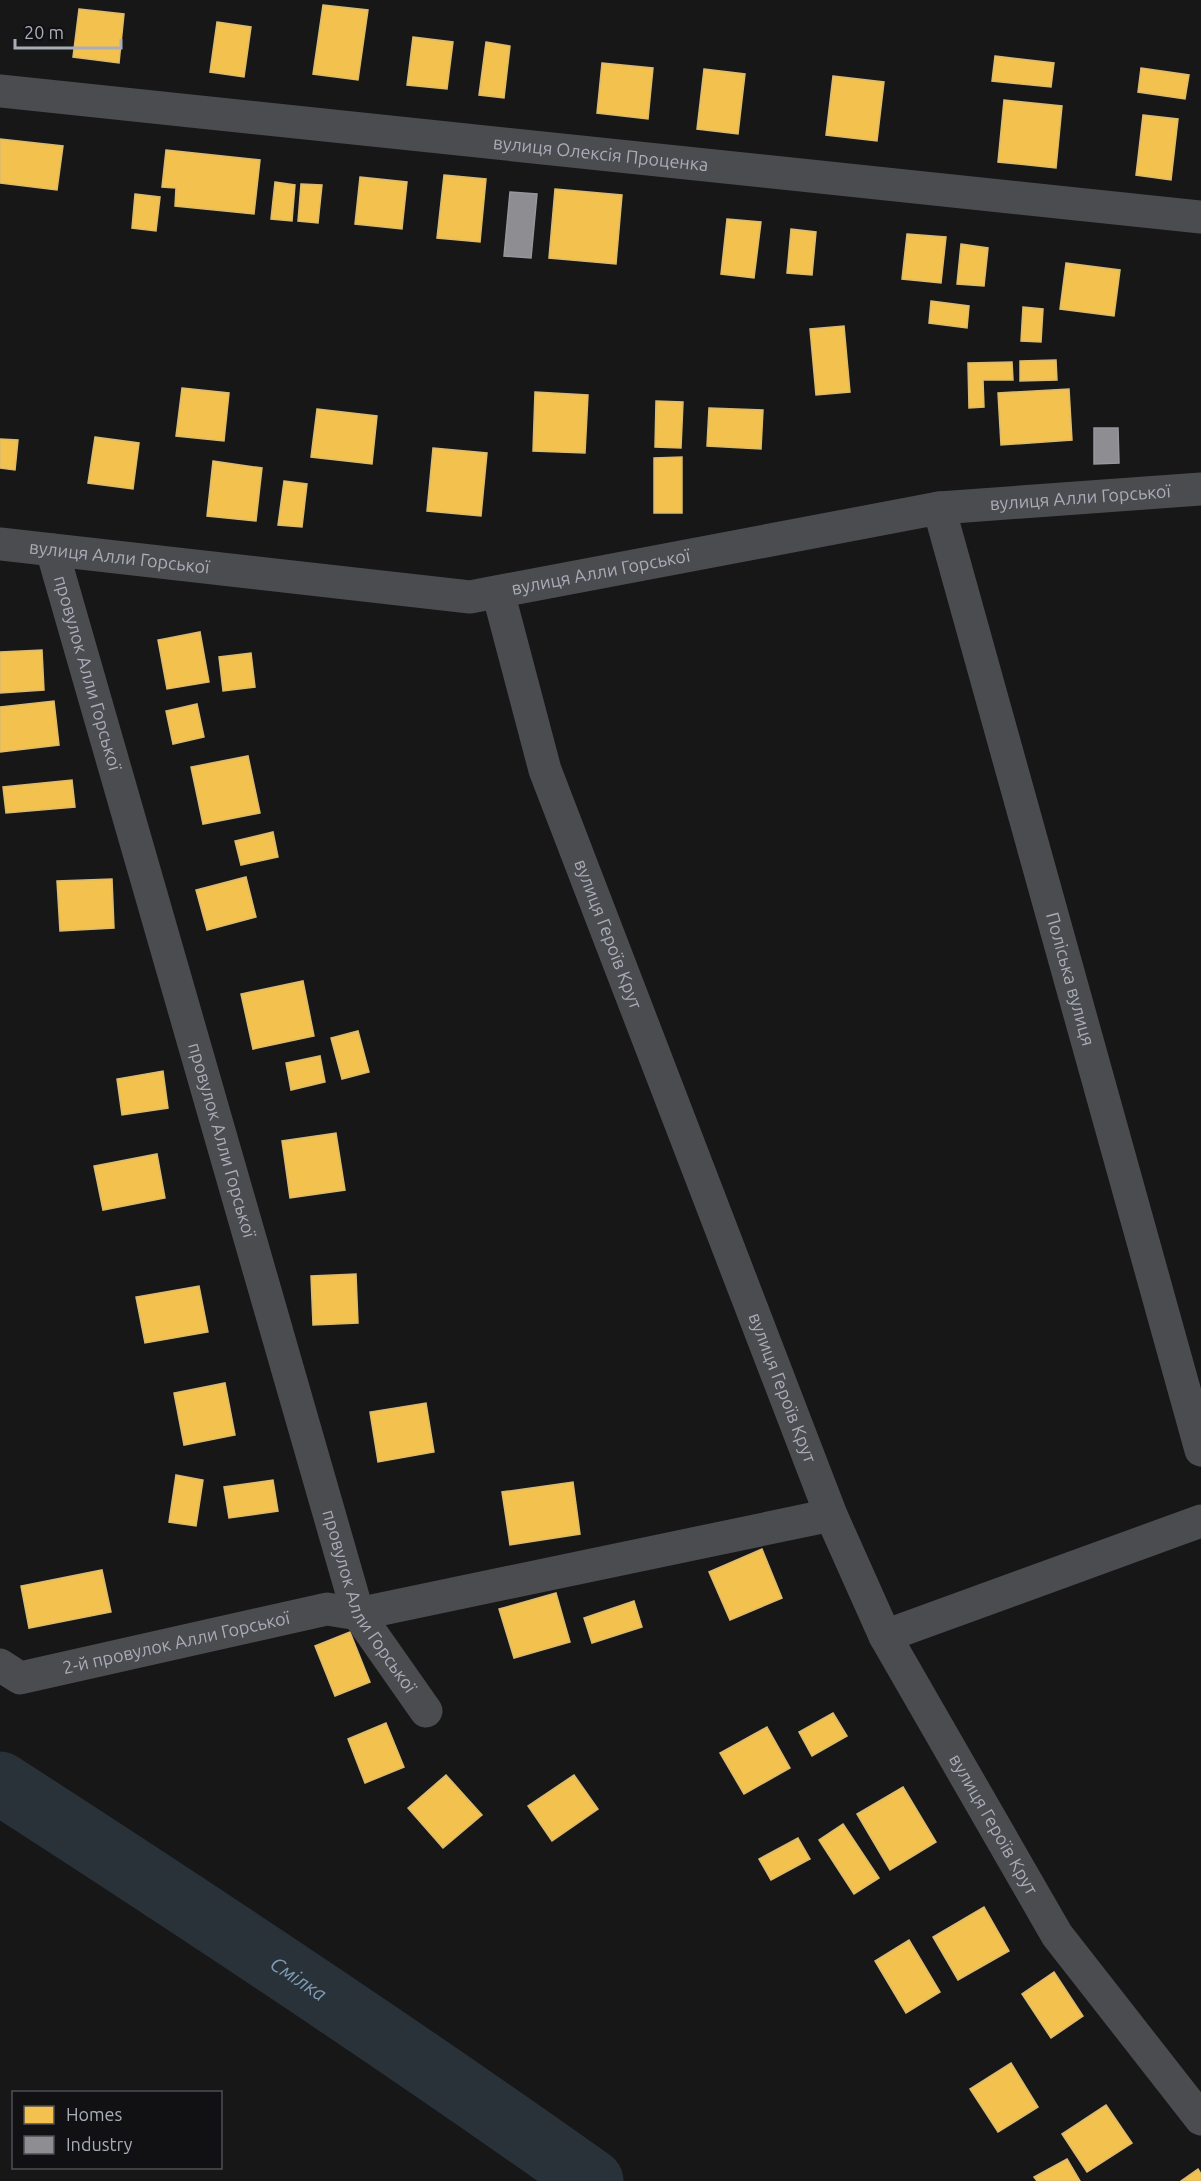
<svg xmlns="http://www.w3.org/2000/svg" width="1201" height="2181" font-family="Ubuntu,sans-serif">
<rect width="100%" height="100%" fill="#171717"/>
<g fill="#f2c14e" stroke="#dcbb6e" stroke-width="1.5">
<path d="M323 5 368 10 358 80 313 74Z"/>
<path d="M79 9 124 14 119 63 73 57Z"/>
<path d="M217 22 251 27 244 77 210 72Z"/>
<path d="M413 37 453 42 447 89 407 85Z"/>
<path d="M486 42 510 46 504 98 479 95Z"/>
<path d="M995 56 1054 63 1051 87 992 81Z"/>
<path d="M602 63 653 68 648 119 597 113Z"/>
<path d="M1141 68 1189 75 1185 99 1138 92Z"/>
<path d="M704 69 745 74 738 134 697 129Z"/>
<path d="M833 76 884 82 877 141 826 135Z"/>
<path d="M1004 100 1062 106 1056 168 998 162Z"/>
<path d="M1143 115 1178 119 1171 180 1136 175Z"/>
<path d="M0 139 63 146 57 190 0 183Z"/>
<path d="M166 150 260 160 254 214 175 206 176 188 162 187Z"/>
<path d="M444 175 486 179 480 242 437 238Z"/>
<path d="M360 177 407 182 402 229 355 224Z"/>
<path d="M275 182 295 185 292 221 271 219Z"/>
<path d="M301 184 322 185 318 223 298 221Z"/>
<path d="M555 189 622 195 616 264 549 258Z"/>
<path d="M135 194 160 197 156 231 132 228Z"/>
<path d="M727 219 761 222 754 278 721 274Z"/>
<path d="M791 229 816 232 812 275 787 273Z"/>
<path d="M907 234 946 237 941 283 902 279Z"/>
<path d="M961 244 988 248 984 286 957 284Z"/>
<path d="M1066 263 1120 270 1114 316 1060 309Z"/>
<path d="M931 301 969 306 967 328 929 323Z"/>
<path d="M1023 307 1043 309 1041 342 1021 341Z"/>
<path d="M844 326 850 392 816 395 810 329Z"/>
<path d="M1056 360 1057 380 1020 381V361Z"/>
<path d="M1012 362 1013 380H983L984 407 969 408 968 363Z"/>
<path d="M182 388 229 393 224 441 176 436Z"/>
<path d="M1069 389 1072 440 1001 445 998 393Z"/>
<path d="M535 392 588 395 585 453 533 451Z"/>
<path d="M656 401 683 402 681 448 655 447Z"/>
<path d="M709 408 763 410 761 449 707 446Z"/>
<path d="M317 409 377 416 372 464 311 457Z"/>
<path d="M95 437 139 443 133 489 88 483Z"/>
<path d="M0 439 18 440 15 470 0 468Z"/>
<path d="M433 448 487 453 481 516 427 511Z"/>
<path d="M682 457V513H654V458Z"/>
<path d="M213 461 262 468 256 521 207 516Z"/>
<path d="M284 481 307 484 302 527 278 525Z"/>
<path d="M200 632 209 682 167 689 158 640Z"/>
<path d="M42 650 44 690 0 693V652Z"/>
<path d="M251 653 255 687 223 691 219 657Z"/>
<path d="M54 701 59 745 0 752V707Z"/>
<path d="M197 704 204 737 173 744 166 711Z"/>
<path d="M248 756 260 813 203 824 191 767Z"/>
<path d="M72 780 75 807 6 813 3 787Z"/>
<path d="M273 832 278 857 241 865 235 841Z"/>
<path d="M246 877 256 917 207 930 196 890Z"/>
<path d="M112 879 114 928 60 931 57 881Z"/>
<path d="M303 981 314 1036 253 1049 241 994Z"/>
<path d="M358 1031 369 1072 342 1079 331 1038Z"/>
<path d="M320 1056 325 1082 291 1090 286 1063Z"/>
<path d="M163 1071 168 1108 122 1115 117 1079Z"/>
<path d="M336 1133 345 1190 290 1198 282 1141Z"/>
<path d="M157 1154 165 1198 103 1210 94 1166Z"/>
<path d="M356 1274 358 1323 313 1325 311 1276Z"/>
<path d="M199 1286 208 1332 145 1343 136 1297Z"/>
<path d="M225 1383 235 1435 184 1445 174 1393Z"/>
<path d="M426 1403 434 1452 378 1462 370 1412Z"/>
<path d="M176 1475 203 1480 196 1526 169 1522Z"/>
<path d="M273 1480 278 1511 229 1518 224 1487Z"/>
<path d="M573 1482 580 1534 510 1545 502 1492Z"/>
<path d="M762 1549 782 1598 730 1620 709 1572Z"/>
<path d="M102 1570 111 1612 29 1628 21 1586Z"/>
<path d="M556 1593 570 1642 514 1658 499 1609Z"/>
<path d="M634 1601 642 1627 592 1643 584 1618Z"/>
<path d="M350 1632 370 1682 335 1696 315 1646Z"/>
<path d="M833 1713 847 1736 812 1756 799 1732Z"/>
<path d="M386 1723 404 1767 365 1783 348 1739Z"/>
<path d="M767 1727 790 1768 744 1794 720 1753Z"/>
<path d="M446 1775 482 1815 443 1848 408 1808Z"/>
<path d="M574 1775 598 1809 552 1841 528 1806Z"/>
<path d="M903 1787 936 1842 890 1870 857 1814Z"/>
<path d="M843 1824 879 1878 854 1894 819 1840Z"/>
<path d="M798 1838 810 1859 771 1880 759 1859Z"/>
<path d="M984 1907 1009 1951 958 1980 933 1937Z"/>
<path d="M909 1940 940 1992 906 2013 875 1961Z"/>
<path d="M1054 1972 1083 2016 1051 2038 1022 1994Z"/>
<path d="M1011 2063 1038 2107 998 2132 970 2089Z"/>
<path d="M1106 2105 1132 2143 1087 2172 1062 2134Z"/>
<path d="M1067 2159 1080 2181H1037L1034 2177Z"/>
<path d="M1198 2169 1201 2174V2181H1181Z"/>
</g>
<g fill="#8d8d92" stroke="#95979d" stroke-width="1.5">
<path d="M510 192 537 194 531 258 504 256Z"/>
<path d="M1094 428H1118L1119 463 1094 464Z"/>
</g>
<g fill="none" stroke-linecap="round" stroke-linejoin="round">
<path stroke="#2a3239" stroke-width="63" id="s1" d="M0 1783C200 1912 398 2043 592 2181"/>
<g stroke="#4b4c50" stroke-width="33">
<path id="s2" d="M0 91 1201 217"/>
<path id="s3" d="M939 508 1201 1450"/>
<path id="s4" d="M0 544 470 597 939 508 1201 489"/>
<path id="s5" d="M52 550 358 1614 426 1711"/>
<path id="s6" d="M498 592 545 770 831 1515 885 1636 1057 1935 1201 2119"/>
<path d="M885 1636 1201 1521"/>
<path id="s7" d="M0 1665 20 1678 327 1609 358 1614 831 1515"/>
</g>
</g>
<g text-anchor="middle" stroke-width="6" stroke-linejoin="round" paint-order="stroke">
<g font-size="18" fill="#a8adb8" stroke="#111113">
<text dy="6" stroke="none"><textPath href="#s2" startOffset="604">вулиця Олексія Проценка</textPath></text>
<text dy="6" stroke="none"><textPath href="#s4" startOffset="1092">вулиця Алли Горської</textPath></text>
<text dy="6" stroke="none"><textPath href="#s4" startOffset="120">вулиця Алли Горської</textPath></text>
<text dy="6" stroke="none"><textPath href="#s4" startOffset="606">вулиця Алли Горської</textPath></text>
<text dy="6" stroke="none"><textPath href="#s5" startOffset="128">провулок Алли Горської</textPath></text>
<text dy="6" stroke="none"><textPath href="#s6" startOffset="360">вулиця Героїв Крут</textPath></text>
<text dy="6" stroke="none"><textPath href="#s3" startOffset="489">Поліська вулиця</textPath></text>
<text dy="6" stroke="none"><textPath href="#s5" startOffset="614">провулок Алли Горської</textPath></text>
<text dy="6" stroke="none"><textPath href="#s6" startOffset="846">вулиця Героїв Крут</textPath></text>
<text dy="6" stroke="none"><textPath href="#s5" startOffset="1100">провулок Алли Горської</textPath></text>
<text dy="6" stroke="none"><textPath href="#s7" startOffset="184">2-й провулок Алли Горської</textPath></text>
<text dy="6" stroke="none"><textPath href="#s6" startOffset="1332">вулиця Героїв Крут</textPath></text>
</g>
<g font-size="20" font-style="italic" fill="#7f9bb3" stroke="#111113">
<text dy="7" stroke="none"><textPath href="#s1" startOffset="357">Смілка</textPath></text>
</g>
</g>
<rect x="12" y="2091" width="210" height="78" fill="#111113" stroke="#4d4f55" stroke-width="1.5"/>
<rect x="24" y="2106" width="30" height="18" fill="#f2c14e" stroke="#4d4f55" stroke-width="1.5"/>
<text x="66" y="2121" font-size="18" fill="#a8adb8">Homes</text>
<rect x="24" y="2136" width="30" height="18" fill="#8d8d92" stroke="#4d4f55" stroke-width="1.5"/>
<text x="66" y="2151" font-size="18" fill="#a8adb8">Industry</text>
<path d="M15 39v9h106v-9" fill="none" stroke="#a8adb8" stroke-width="3"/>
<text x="24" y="39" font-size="18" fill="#a8adb8" stroke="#111113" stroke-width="4.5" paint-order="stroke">20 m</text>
</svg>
